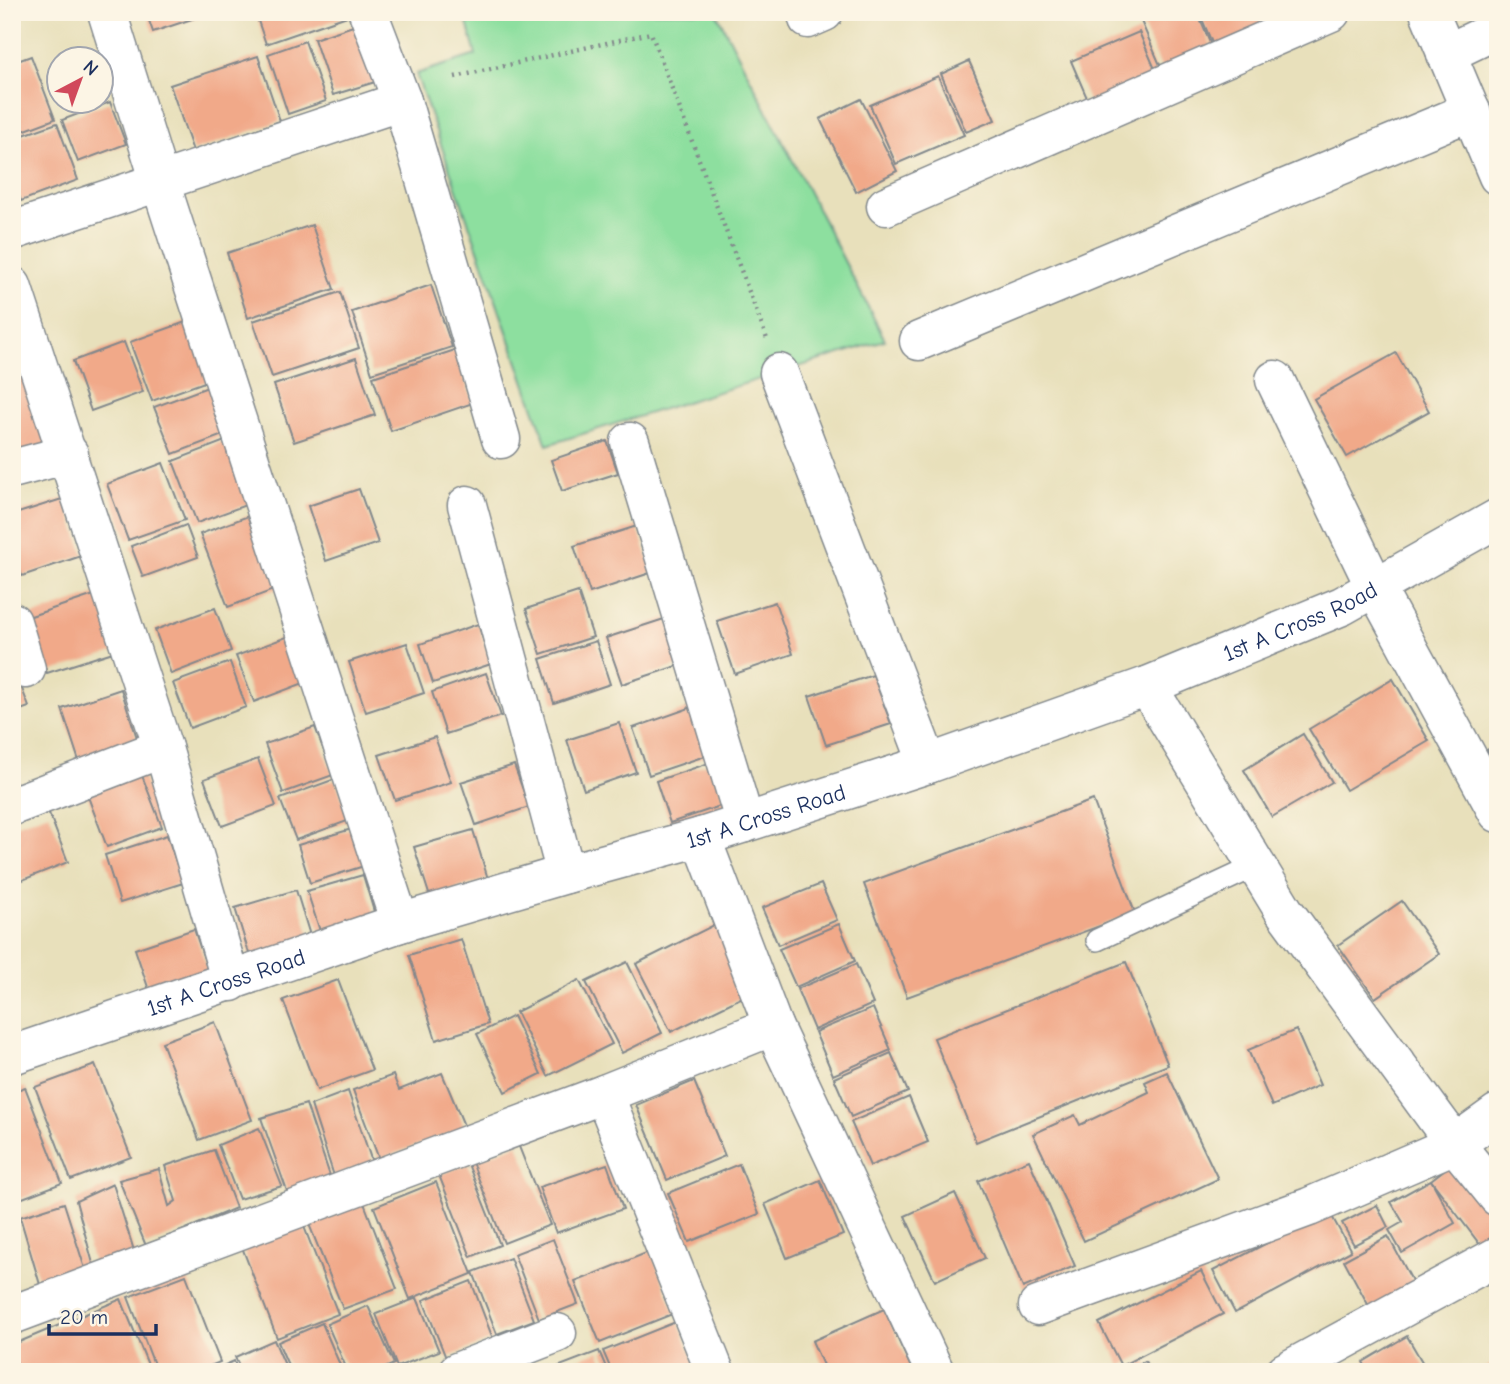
<svg xmlns="http://www.w3.org/2000/svg" width="1510" height="1384" font-family="'Comic Neue',sans-serif">
<rect width="100%" height="100%" fill="#fcf5e5"/>
<filter id="ink" filterUnits="userSpaceOnUse"><feTurbulence type="fractalNoise" baseFrequency=".0143" numOctaves="2"/><feDisplacementMap in="SourceGraphic" scale="14" xChannelSelector="R" yChannelSelector="G"/><feConvolveMatrix kernelMatrix="1 2 1 2 8 2 1 2 1" color-interpolation-filters="sRGB"/></filter>
<filter id="wash" filterUnits="userSpaceOnUse"><feTurbulence type="fractalNoise" baseFrequency=".00686" numOctaves="4" result="noise"/><feDisplacementMap in="SourceGraphic" scale="28" xChannelSelector="R" yChannelSelector="G"/><feGaussianBlur stdDeviation="1.57" result="paint"/><feColorMatrix in="noise" values="0 0 0 0 0 0 0 0 0 0 0 0 0 0 0 0 0 1.4 0 .05"/><feComposite in="paint" operator="in"/></filter>
<g filter="url(#wash)">
<rect width="100%" height="100%" fill="#e8e0bb"/>
<path fill="#8ddf9f" stroke="#54877e" stroke-width="2" d="M464 12H716L885 340 547 445 416 74 476 55Z"/>
<g id="blocks">
<g fill="#f1a989">
<path d="M146 12H210V13L153 32Z"/>
<path d="M255 12H346L347 16 266 44Z"/>
<path d="M1137 12H1197L1213 50 1163 72Z"/>
<path d="M1199 12H1256L1264 30 1215 50Z"/>
<path d="M356 25 375 82 333 95 314 39Z"/>
<path d="M1139 32 1158 76 1090 105 1071 61Z"/>
<path d="M305 41 326 101 288 114 268 54Z"/>
<path d="M31 56 55 119 12 135V63Z"/>
<path d="M258 56 280 121 193 151 170 85Z"/>
<path d="M969 61 995 120 966 132 941 74Z"/>
<path d="M938 76 964 135 896 164 870 105Z"/>
<path d="M861 99 897 171 856 192 820 119Z"/>
<path d="M110 102 126 144 78 162 62 120Z"/>
<path d="M57 123 78 180 21 201 12 178V139Z"/>
<path d="M312 225 334 289 248 318 227 253Z"/>
<path d="M431 285 452 347 372 373 352 312Z"/>
<path d="M340 292 359 348 272 377 253 321Z"/>
<path d="M191 320 213 379 152 401 130 342Z"/>
<path d="M124 342 143 392 91 411 73 361Z"/>
<path d="M455 350 473 403 391 431 373 377Z"/>
<path d="M1396 353 1429 411 1347 457 1314 399Z"/>
<path d="M21 358 52 445 12 459V361Z"/>
<path d="M356 358 375 415 294 442 274 385Z"/>
<path d="M213 385 231 432 173 454 154 407Z"/>
<path d="M230 439 254 502 197 523 173 461Z"/>
<path d="M607 441 618 473 562 491 551 460Z"/>
<path d="M163 463 185 520 128 540 107 484Z"/>
<path d="M359 489 378 543 326 561 308 506Z"/>
<path d="M65 498 84 555 22 576 12 548V515Z"/>
<path d="M251 515 279 588 228 607 200 534Z"/>
<path d="M186 525 198 557 143 577 131 546Z"/>
<path d="M637 526 653 572 590 593 574 546Z"/>
<path d="M578 592 593 637 541 654 526 609Z"/>
<path d="M97 594 116 651 47 673 28 617Z"/>
<path d="M775 602 793 654 735 674 717 621Z"/>
<path d="M215 608 231 651 171 674 155 630Z"/>
<path d="M667 618 683 664 622 684 606 638Z"/>
<path d="M478 624 491 664 433 683 420 644Z"/>
<path d="M292 635 309 681 254 702 236 656Z"/>
<path d="M596 641 610 684 554 703 540 659Z"/>
<path d="M407 643 424 693 366 712 349 662Z"/>
<path d="M230 662 246 707 190 728 173 683Z"/>
<path d="M12 663 29 707 12 713Z"/>
<path d="M486 673 501 716 446 734 432 692Z"/>
<path d="M873 675 891 724 826 745 809 696Z"/>
<path d="M1393 679 1429 741 1346 790 1309 729Z"/>
<path d="M121 689 138 741 79 761 62 709Z"/>
<path d="M695 706 711 754 649 775 633 728Z"/>
<path d="M619 723 636 772 584 790 567 740Z"/>
<path d="M315 727 333 775 283 793 265 744Z"/>
<path d="M1303 734 1332 782 1272 817 1244 770Z"/>
<path d="M435 737 451 782 395 800 379 755Z"/>
<path d="M1498 743V767L1487 750Z"/>
<path d="M258 759 276 806 222 826 204 779Z"/>
<path d="M712 762 726 804 670 823 656 781Z"/>
<path d="M514 765 529 807 476 825 461 782Z"/>
<path d="M141 773 162 827 107 847 87 794Z"/>
<path d="M335 779 350 820 296 840 280 799Z"/>
<path d="M1093 800 1135 913 907 997 864 884Z"/>
<path d="M49 813 68 862 15 883 12 876V826Z"/>
<path d="M355 828 367 865 310 883 298 845Z"/>
<path d="M473 830 488 879 430 897 414 847Z"/>
<path d="M167 835 183 883 120 903 105 855Z"/>
<path d="M363 875 375 915 320 931 307 891Z"/>
<path d="M821 884 837 920 778 945 762 908Z"/>
<path d="M296 890 312 942 251 960 235 908Z"/>
<path d="M1402 901 1439 954 1375 998 1338 945Z"/>
<path d="M716 924 751 993 671 1032 636 964Z"/>
<path d="M839 924 855 961 796 987 779 949Z"/>
<path d="M194 929 210 977 151 996 135 949Z"/>
<path d="M461 939 488 1024 436 1040 409 955Z"/>
<path d="M627 962 662 1033 622 1053 586 982Z"/>
<path d="M1126 962 1168 1065 976 1142 934 1038Z"/>
<path d="M856 964 873 1004 814 1030 797 989Z"/>
<path d="M338 980 372 1070 317 1090 283 1000Z"/>
<path d="M579 980 612 1044 548 1076 516 1012Z"/>
<path d="M873 1008 891 1050 833 1075 815 1032Z"/>
<path d="M513 1016 541 1074 505 1092 477 1034Z"/>
<path d="M215 1022 252 1120 199 1140 162 1042Z"/>
<path d="M1296 1030 1320 1085 1272 1106 1248 1050Z"/>
<path d="M891 1053 908 1092 851 1117 834 1078Z"/>
<path d="M95 1065 131 1157 71 1180 35 1087Z"/>
<path d="M1167 1072 1218 1179 1084 1241 1033 1134 1075 1115 1080 1125 1149 1092 1145 1082Z"/>
<path d="M442 1073 465 1128 379 1159 353 1090 393 1075 399 1090Z"/>
<path d="M694 1081 725 1156 667 1180 636 1105Z"/>
<path d="M25 1087 62 1183 12 1202V1092Z"/>
<path d="M348 1091 372 1162 334 1176 311 1105Z"/>
<path d="M909 1097 928 1142 870 1166 851 1122Z"/>
<path d="M306 1104 331 1179 288 1194 261 1118Z"/>
<path d="M259 1128 282 1186 239 1199 218 1145Z"/>
<path d="M518 1144 550 1225 504 1243 472 1162Z"/>
<path d="M214 1150 236 1208 146 1246 119 1180 159 1169 169 1206 176 1201 165 1166Z"/>
<path d="M1029 1160 1075 1266 1023 1288 978 1181Z"/>
<path d="M1453 1163 1498 1222V1233L1481 1246 1431 1180 1455 1223 1402 1253 1389 1230 1403 1222 1391 1202 1431 1180Z"/>
<path d="M468 1164 500 1245 471 1257 439 1175Z"/>
<path d="M607 1164 623 1209 556 1233 539 1187Z"/>
<path d="M739 1164 759 1214 689 1242 668 1193Z"/>
<path d="M820 1180 843 1235 787 1258 765 1204Z"/>
<path d="M436 1182 472 1274 410 1299 374 1207Z"/>
<path d="M113 1184 137 1260 95 1271 76 1201Z"/>
<path d="M955 1193 985 1258 935 1281 905 1216Z"/>
<path d="M64 1203 87 1275 41 1288 20 1217Z"/>
<path d="M364 1203 397 1289 343 1309 309 1224Z"/>
<path d="M1377 1205 1388 1227 1354 1245 1342 1223Z"/>
<path d="M1329 1211 1351 1251 1235 1313 1213 1271Z"/>
<path d="M303 1224 338 1314 277 1338 242 1247Z"/>
<path d="M1388 1236 1416 1288 1372 1312 1344 1260Z"/>
<path d="M553 1239 578 1304 539 1319 514 1254Z"/>
<path d="M651 1251 675 1313 600 1343 575 1282Z"/>
<path d="M510 1258 534 1320 497 1334 473 1272Z"/>
<path d="M1201 1271 1223 1314 1121 1366 1099 1323Z"/>
<path d="M186 1275 220 1362 196 1372H157L128 1297Z"/>
<path d="M471 1281 493 1339 446 1358 423 1300Z"/>
<path d="M417 1298 439 1351 397 1367 376 1314Z"/>
<path d="M121 1299 151 1372H21L12 1352V1345Z"/>
<path d="M368 1306 394 1364 376 1372H348L327 1324Z"/>
<path d="M884 1309 913 1372H826L812 1341Z"/>
<path d="M678 1321 698 1372H612L603 1351Z"/>
<path d="M322 1323 343 1372H291L278 1342Z"/>
<path d="M1407 1336 1428 1372H1369L1363 1362Z"/>
<path d="M274 1340 288 1372H242L235 1357Z"/>
<path d="M599 1351 608 1372H553L552 1369Z"/>
<path d="M234 1361 238 1372H209Z"/>
<path d="M1145 1361 1151 1372H1123Z"/>
<path d="M1498 1361V1372H1478Z"/>
</g>
</g>
</g>
<g filter="url(#ink)">
<use href="#blocks" fill-opacity="0" stroke="#82888c" stroke-width="2"/>
<g fill="none" stroke-linecap="round" stroke-linejoin="round">
<g stroke="#82888c" stroke-width="24">
<path id="service" d="M1097 940 1256 866"/>
</g>
<g stroke="#82888c" stroke-width="41">
<g id="minor">
<path d="M107 12 160 182 400 923"/>
<path d="M368 12 402 101"/>
<path d="M1429 12 1498 176"/>
<path d="M808 19 824 12"/>
<path d="M1446 54 1498 29"/>
<path d="M886 206 1331 12"/>
<path d="M12 231 402 101 501 439"/>
<path d="M12 286 163 748 231 982"/>
<path d="M919 341 1471 111"/>
<path d="M779 373 928 764"/>
<path d="M1275 380 1375 587 1498 813"/>
<path d="M630 442 745 823"/>
<path d="M12 469 69 454"/>
<path d="M467 505 566 874"/>
<path d="M12 622 26 669"/>
<path d="M1147 686 1284 911 1455 1144 1498 1197"/>
<path d="M12 806 163 748"/>
<path d="M701 837 773 1026 935 1372"/>
<path id="s1" d="M12 1055 400 923 566 874 701 837 928 764 1147 686 1342 606 1498 518"/>
<path d="M604 1094 715 1372"/>
<path d="M1038 1306 1309 1207 1455 1144 1498 1113"/>
<path d="M12 1315 604 1094 773 1026"/>
<path d="M457 1372 557 1333"/>
<path d="M1285 1372 1498 1256"/>
</g>
</g>
<path stroke="#82888c" stroke-width="4.5" stroke-dasharray="2 5" stroke-linecap="butt" d="M455 77 651 33 767 339"/>
<use href="#service" stroke="#fff" stroke-width="21"/>
<use href="#minor" stroke="#fff" stroke-width="38"/>
</g>
</g>
<g text-anchor="middle" stroke-width="7" stroke-linejoin="round" paint-order="stroke">
<g font-size="23" fill="#1b2f5e" stroke="#fcf5e5">
<text dy="8" stroke="none"><textPath href="#s1" startOffset="1360">1st A Cross Road</textPath></text>
<text dy="8" stroke="none"><textPath href="#s1" startOffset="791">1st A Cross Road</textPath></text>
<text dy="8" stroke="none"><textPath href="#s1" startOffset="226">1st A Cross Road</textPath></text>
</g>
</g>
<rect width="1510" height="1384" fill="none" stroke="#fcf5e5" stroke-width="42"/>
<g transform="translate(80 80) rotate(41)"><circle r="33" fill="#fcf5e5" stroke="#a2a6af" stroke-width="2"/>
<path d="M0-5L12 26L0 18L-12 26Z" fill="#d1495b"/>
<text y="-10" font-size="19" font-weight="bold" text-anchor="middle" fill="#1b2f5e">N</text>
</g>
<path d="M49 1324v10h107v-10" fill="none" stroke="#1b2f5e" stroke-width="3.5"/>
<text x="60" y="1324" font-size="21" fill="#1b2f5e" stroke="#fcf5e5" stroke-width="5" paint-order="stroke">20 m</text>
</svg>
